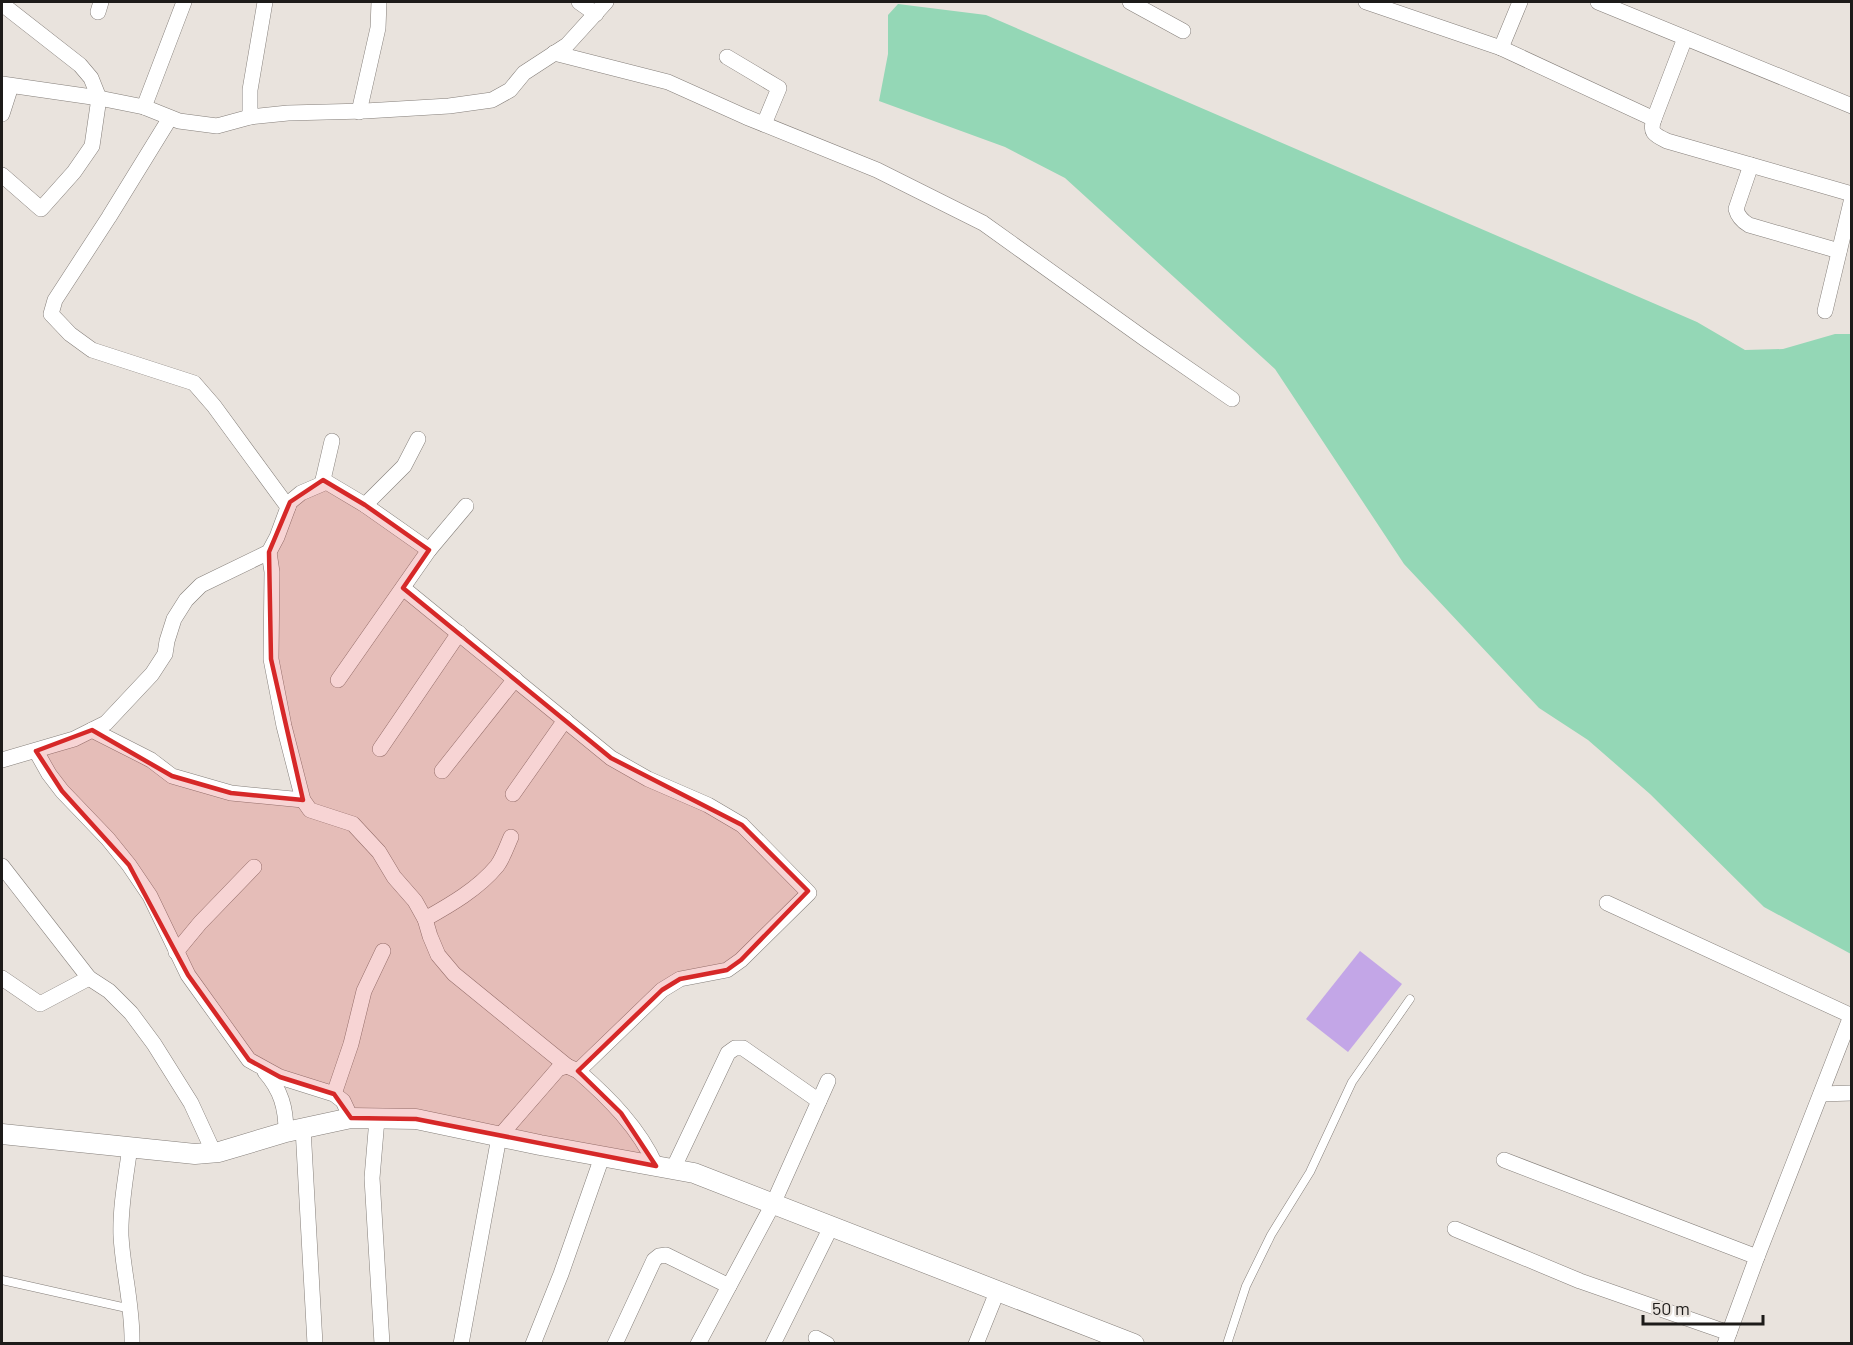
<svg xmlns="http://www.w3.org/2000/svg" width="1853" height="1345" font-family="Barlow,sans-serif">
<rect width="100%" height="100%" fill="#e9e3dd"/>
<path fill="#94d7b6" d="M898 4 986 15 1697 322 1745 350 1783 349 1835 334H1851V954L1764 907 1650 794 1588 740 1539 708 1404 564 1275 369 1065 178 1005 147 879 101 888 54V15Z"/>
<path fill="#c3a6e7" d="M1360 951 1402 984 1348 1052 1306 1019Z"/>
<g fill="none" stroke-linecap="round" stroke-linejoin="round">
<g stroke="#857f7a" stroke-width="9">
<g id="service">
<path d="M2 1280 131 1309"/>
<path d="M1227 1344 1246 1286 1271 1235 1310 1172 1352 1082 1410 999"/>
</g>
</g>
<g stroke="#857f7a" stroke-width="16">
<g id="minor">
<path d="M579 2 596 14"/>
<path d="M1130 2 1183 31"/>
<path d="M1366 2 1501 48 1520 2"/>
<path d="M1598 2 1852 106"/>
<path d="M2 4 80 65 91 78 99 98 92 146 74 172 41 209 2 175"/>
<path d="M98 12 101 2"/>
<path d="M1685 38 1654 119C1649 133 1655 135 1667 141L1852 194"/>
<path d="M1501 48 1654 119"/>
<path d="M554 53 668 82 746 117 877 170 983 223 1145 339 1232 399"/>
<path d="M727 57 779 88 764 124"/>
<path d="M2 84 99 98 144 107 179 121 217 126 250 117 288 113 365 111 449 106 492 100 510 90 524 73 567 45 606 2"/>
<path d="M144 107 184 2"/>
<path d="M359 112 378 28 379 2"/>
<path d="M2 114 11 86"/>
<path d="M250 117V90L265 2"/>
<path d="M170 118 109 217 55 300 51 314 70 334 92 350 194 383 214 406 288 507"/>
<path d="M1751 165 1736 209C1738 217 1742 221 1749 225L1839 251"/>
<path d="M1825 311 1852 198"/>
<path d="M323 480 365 505 404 466 418 439"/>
<path d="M365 505 429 550 466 506"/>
<path d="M269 552 272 572 271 659 284 726 303 800 310 810 353 824 379 852 394 877 415 901 425 919 430 936 438 955 454 974 567 1066"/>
<path d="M403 588 611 758 648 779 708 805 742 825 809 893 741 960 727 970 680 979 662 990 578 1071 567 1066 558 1069 499 1137 461 1344"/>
<path d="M338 680 429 550"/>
<path d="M92 730 151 760 172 776 231 793 303 800"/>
<path d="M380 749 459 633"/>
<path d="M36 751 49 774 62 791 108 839 129 865 150 896 188 975 249 1060 280 1077 334 1094 343 1101 351 1118"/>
<path d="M2 760 74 739 106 723 152 674 165 654 167 641 174 619 186 600 201 585 269 552 277 537 290 502 301 493 322 484 332 441"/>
<path d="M442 771 515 679"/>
<path d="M513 794 565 720"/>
<path d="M2 866 89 978 109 991 131 1013 154 1044 191 1103 214 1153"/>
<path d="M1607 903 1852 1016"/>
<path d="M425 919C450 905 478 889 497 866 503 858 507 846 511 837"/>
<path d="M176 952 200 923 254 867"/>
<path d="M2 978 40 1004 89 978"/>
<path d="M578 1071C609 1098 639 1128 656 1166"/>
<path d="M265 1072C281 1090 286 1108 286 1132"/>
<path d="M334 1094 351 1044 364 991 383 951"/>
<path d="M1821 1094 1852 1093"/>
<path d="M377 1119 372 1178 382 1344"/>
<path d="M303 1128 315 1344"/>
<path d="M130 1147C126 1176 120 1207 121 1236 123 1272 133 1307 132 1344"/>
<path d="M1504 1160 1757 1257 1725 1344"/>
<path d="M673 1169 728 1053 735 1048H743L819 1101"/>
<path d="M1455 1229 1580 1281 1729 1333"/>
<path d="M1757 1257 1851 1016"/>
<path d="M816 1338 827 1344"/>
<path d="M533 1344 561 1274 602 1157"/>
<path d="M615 1344 654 1260 659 1256 666 1255 729 1286"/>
<path d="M698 1344 773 1204 828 1081"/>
<path d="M773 1344 831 1227"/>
<path d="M976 1344 997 1292"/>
</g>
</g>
<g stroke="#857f7a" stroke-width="21">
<path id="tertiary" d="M2 1134 195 1154 219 1152 286 1132 351 1118 416 1119 540 1145 694 1173 1134 1344"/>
</g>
<use href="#service" stroke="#fff" stroke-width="8"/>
<use href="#minor" stroke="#fff" stroke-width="15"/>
<use href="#tertiary" stroke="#fff" stroke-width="20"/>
</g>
<path fill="#d62828" fill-opacity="0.2" stroke="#d62828" stroke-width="4.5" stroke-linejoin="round" d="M323 480 365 505 429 550 403 588 611 758 742 825 808 891 741 960 727 970 680 979 662 990 578 1071 621 1113 656 1166 416 1119 351 1118 334 1094 280 1077 249 1060 188 975 129 865 62 791 36 751 92 730 172 776 231 793 303 800 271 659 269 552 290 502Z"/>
<rect width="1853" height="1345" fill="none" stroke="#1d1b19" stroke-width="6"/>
<path d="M1643 1315v9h120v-9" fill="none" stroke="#1d1b19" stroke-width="3"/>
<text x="1652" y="1315" font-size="18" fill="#1d1b19" stroke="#e9e3dd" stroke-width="4.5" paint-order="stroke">50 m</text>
</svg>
